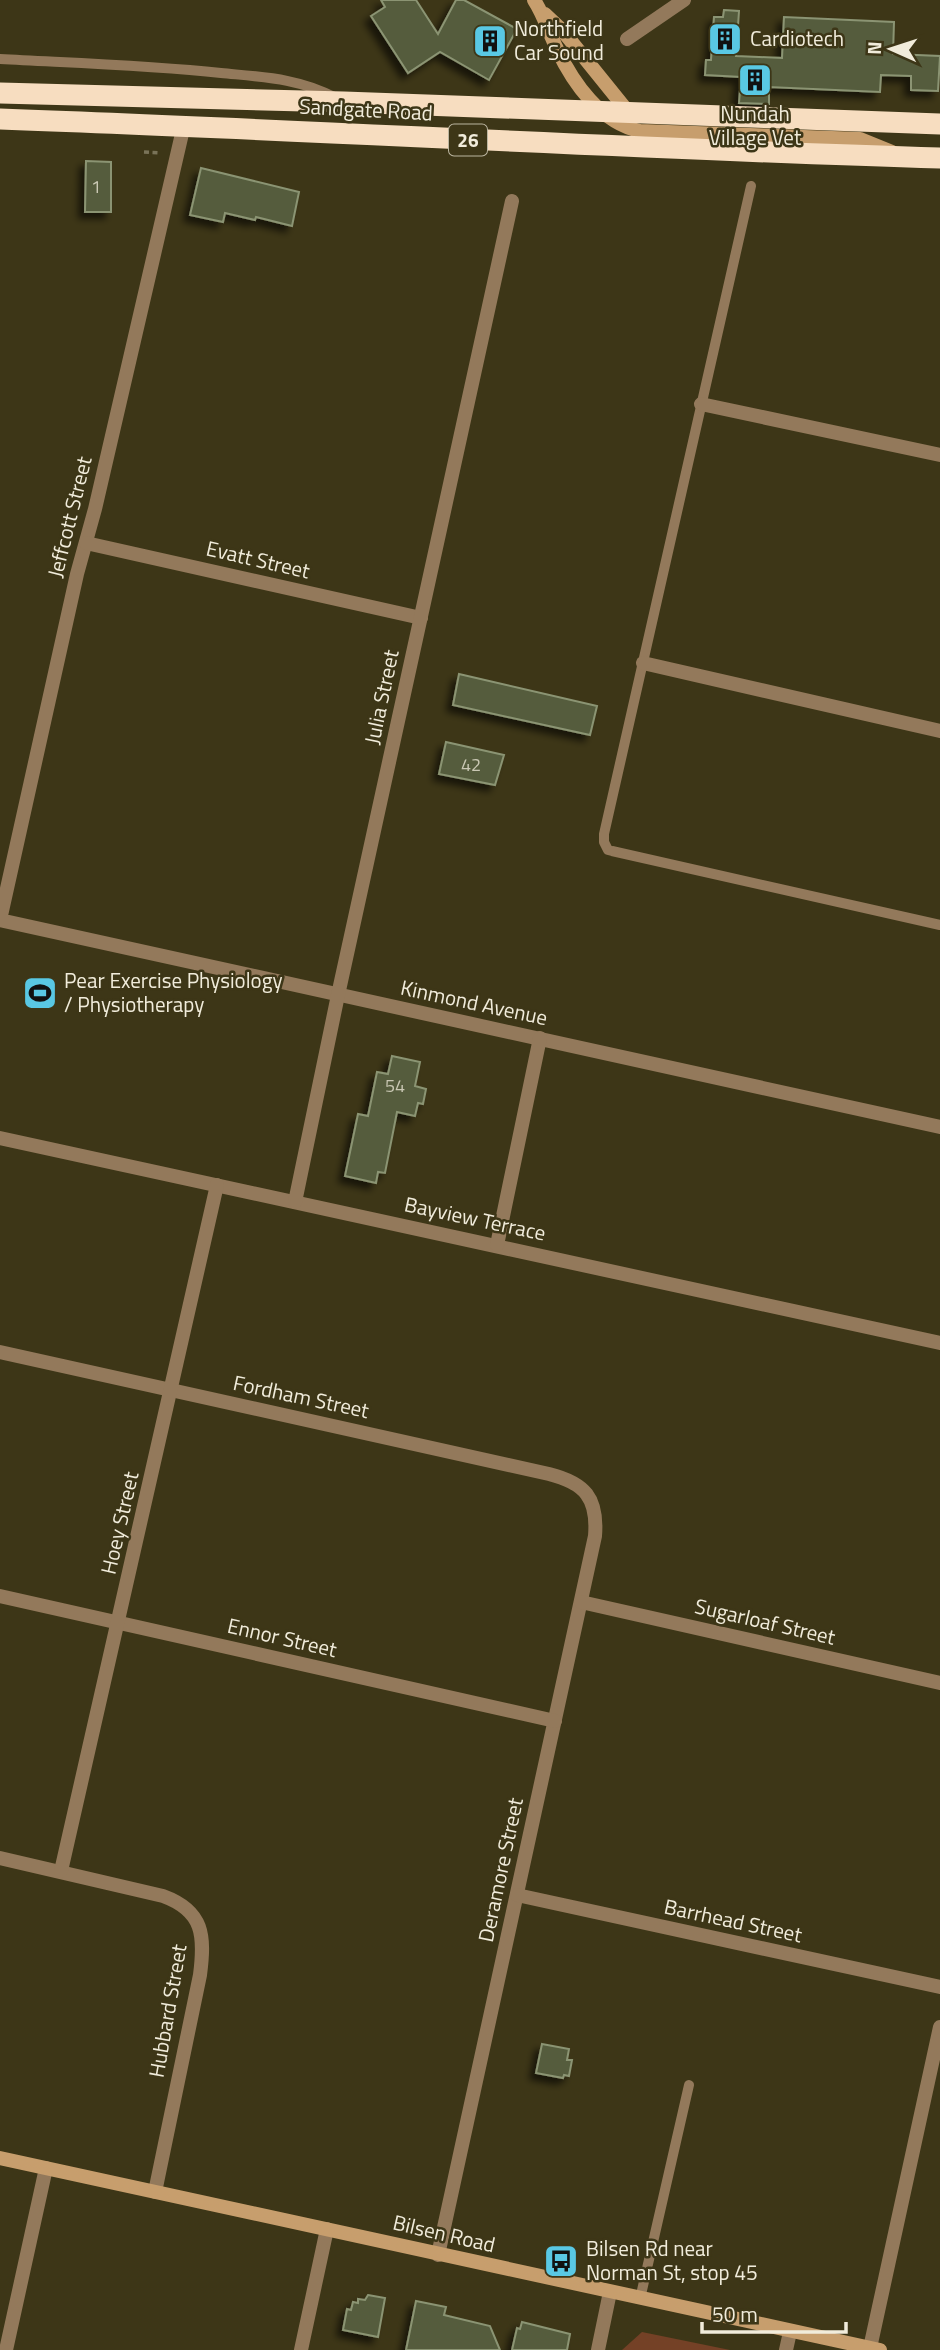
<svg xmlns="http://www.w3.org/2000/svg" width="940" height="2350" font-family="'Titillium Web',sans-serif">
<defs>
<filter id="shadow"><feDropShadow dx="-6" dy="6" stdDeviation="3.5" flood-color="#0009"/></filter>
</defs>
<rect width="100%" height="100%" fill="#3d3617"/>
<path fill="#744126" d="M642 2332 730 2350H622Z"/>
<g fill="#545c3d" stroke="#8b9473" stroke-width="2" filter="url(#shadow)">
<path d="M381 0H416L438 34 456 0H464L517 29 489 80 440 52 408 73 371 16 385 7Z"/>
<path d="M724 10 739 11 736 56 782 58 784 17 894 22 893 54 940 56 938 91 911 90V76L881 75 880 92 769 87V104L739 103 741 77 705 75 706 60H711L714 17H723Z"/>
<path d="M86 161 111 162V212H85Z"/>
<path d="M201 168 299 192 292 226 256 217 255 220 225 213 223 222 190 215Z"/>
<path d="M459 674 597 706 590 735 453 705Z"/>
<path d="M446 742 504 755 495 785 439 774Z"/>
<path d="M392 1056 420 1062 415 1086 426 1089 423 1104 418 1103 415 1116 397 1112 385 1173 378 1172 376 1183 345 1176 358 1114 368 1116 377 1072 388 1074Z"/>
<path d="M542 2044 569 2049 567 2060H572L569 2076 564 2075 563 2078 536 2073Z"/>
<path d="M368 2295 385 2298 378 2337 343 2330 347 2309 351 2310 353 2302 358 2303V2299L365 2300Z"/>
<path d="M416 2301 446 2307 444 2315 490 2326 500 2350H406Z"/>
<path d="M522 2322 570 2334 567 2350H512L517 2328 520 2329Z"/>
</g>
<g fill="none" stroke-linecap="round" stroke-linejoin="round">
<path stroke="#797358" stroke-width="3.5" stroke-dasharray="5 3.5" stroke-linecap="butt" d="M144 152 160 153"/>
<g stroke="#93795b" stroke-width="10">
<path d="M0 59C74 63 147 65 221 73 262 77 299 78 336 98"/>
<path d="M751 186 604 834V842L608 850 612 851 940 925"/>
<path d="M640 2299 689 2085"/>
</g>
<g stroke="#93795b" stroke-width="14">
<path d="M627 39 684 0"/>
<path d="M184 125 95 509 77 574 0 920 940 1127"/>
<path d="M701 404 940 455"/>
<path d="M86 543 421 618"/>
<path d="M643 663 940 731"/>
<path d="M0 1138 940 1343"/>
<path d="M295 1202 338 995 512 201"/>
<path d="M497 1245 540 1038"/>
<path d="M0 1352 549 1474C585 1483 598 1498 595 1536L438 2255"/>
<path d="M0 1596 555 1721"/>
<path d="M581 1602 940 1683"/>
<path d="M0 1858 163 1896C204 1911 205 1936 200 1975L155 2192"/>
<path d="M61 1871 217 1185"/>
<path d="M517 1895 940 1987"/>
<path d="M870 2348 940 2027"/>
<path d="M6 2350 46 2168"/>
<path d="M301 2350 327 2229"/>
<path d="M598 2350 610 2292"/>
<path d="M786 2350 790 2332"/>
</g>
<g stroke="#c79e6d" stroke-width="14">
<path d="M534 0C544 15 549 33 557 49 573 83 601 123 640 131L860 139 892 152"/>
<path d="M545 14 562 30 629 113"/>
<path d="M0 2158 880 2350"/>
</g>
<g stroke="#f7ddc0" stroke-width="21">
<path d="M0 93 344 102 940 124"/>
<path d="M0 119C313 130 626 149 940 158"/>
</g>
</g>
<defs>
<g id="building-square" transform="scale(1.75)"><rect x="-9" y="-9" width="18" height="18" rx="4" fill="#59c8e4" stroke="#3d3617"/><path d="M-4-6H4V6H1V3H-1V6H-4ZM-2.5-4.3h1.7v1.8h-1.7ZM.8-4.3h1.7v1.8H.8ZM-2.5-1h1.7V.8h-1.7ZM.8-1h1.7V.8H.8Z" fill="#111"/></g>
<g id="stadium-square" transform="scale(1.75)"><rect x="-9" y="-9" width="18" height="18" rx="4" fill="#59c8e4" stroke="#3d3617"/><path d="M0-5a6.5 5 0 1 0 0 10a6.5 5 0 1 0 0-10ZM-3.5-1.8h7v3.6h-7Z" fill="#111"/></g>
<g id="bus-square" transform="scale(1.75)"><rect x="-9" y="-9" width="18" height="18" rx="4" fill="#59c8e4" stroke="#3d3617"/><path d="M-5-6H5V4H4V6H2V4H-2V6H-4V4H-5ZM-3.5-4V0h7V-4ZM-3.5 1.2v1.5H-2V1.2ZM2 1.2v1.5H3.5V1.2Z" fill="#111"/></g>
</defs>
<g fill-rule="evenodd">
<use href="#building-square" x="725" y="39"/>
<use href="#building-square" x="490" y="41"/>
<use href="#building-square" x="755" y="80"/>
<use href="#stadium-square" x="40" y="993"/>
<use href="#bus-square" x="561" y="2261"/>
</g>
<g text-anchor="middle" stroke-width="5" stroke-linejoin="round" paint-order="stroke">
<g font-size="18" fill="#cac8b4">
<text x="96" y="193">1</text>
<text x="471" y="771">42</text>
<text x="395" y="1092">54</text>
</g>
<rect fill="#3d3617" stroke="#bbb5a0" stroke-width="2" x="449" y="124.5" width="38" height="31" rx="5"/>
<g font-size="19" font-weight="bold" fill="#f1ecdb">
<text x="468" y="147">26</text>
</g>
<g font-size="21" fill="#f1ecdb" stroke="#3d3617" text-anchor="start">
<text x="514" y="36">Northfield<tspan x="514" dy="24">Car Sound</tspan></text>
<text x="750" y="46">Cardiotech</text>
<text x="755" y="121" text-anchor="middle">Nundah<tspan x="755" dy="24">Village Vet</tspan></text>
<text x="64" y="988">Pear Exercise Physiology<tspan x="64" dy="24">/ Physiotherapy</tspan></text>
<text x="586" y="2256">Bilsen Rd near<tspan x="586" dy="24">Norman St, stop 45</tspan></text>
</g>
<g font-size="21" fill="#f1ecdb" stroke="#3d3617">
<text transform="translate(366 110) rotate(3)" y="7">Sandgate Road</text>
<text transform="translate(70 517) rotate(-76)" y="7">Jeffcott Street</text>
<text transform="translate(258 560) rotate(13)" y="7">Evatt Street</text>
<text transform="translate(382 697) rotate(-78)" y="7">Julia Street</text>
<text transform="translate(474 1003) rotate(12)" y="7">Kinmond Avenue</text>
<text transform="translate(475 1219) rotate(12)" y="7">Bayview Terrace</text>
<text transform="translate(301 1397) rotate(12)" y="7">Fordham Street</text>
<text transform="translate(120 1523) rotate(-77)" y="7">Hoey Street</text>
<text transform="translate(765 1622) rotate(13)" y="7">Sugarloaf Street</text>
<text transform="translate(282 1638) rotate(13)" y="7">Ennor Street</text>
<text transform="translate(501 1870) rotate(-78)" y="7">Deramore Street</text>
<text transform="translate(733 1921) rotate(12)" y="7">Barrhead Street</text>
<text transform="translate(168 2011) rotate(-80)" y="7">Hubbard Street</text>
<text transform="translate(444 2234) rotate(13)" y="7">Bilsen Road</text>
</g>
</g>
<g transform="translate(891 49) rotate(273)" stroke="#3d3617" stroke-width="5" paint-order="stroke">
<path d="M0-5L12 26L0 18L-12 26Z" fill="#f1ecdb"/>
<text y="-10" font-size="19" font-weight="bold" text-anchor="middle" fill="#f1ecdb">N</text>
</g>
<path d="M702 2322v10h144v-10" fill="none" stroke="#f1ecdb" stroke-width="3.5"/>
<text x="712" y="2322" font-size="21" fill="#f1ecdb" stroke="#3d3617" stroke-width="5" paint-order="stroke">50 m</text>
</svg>
